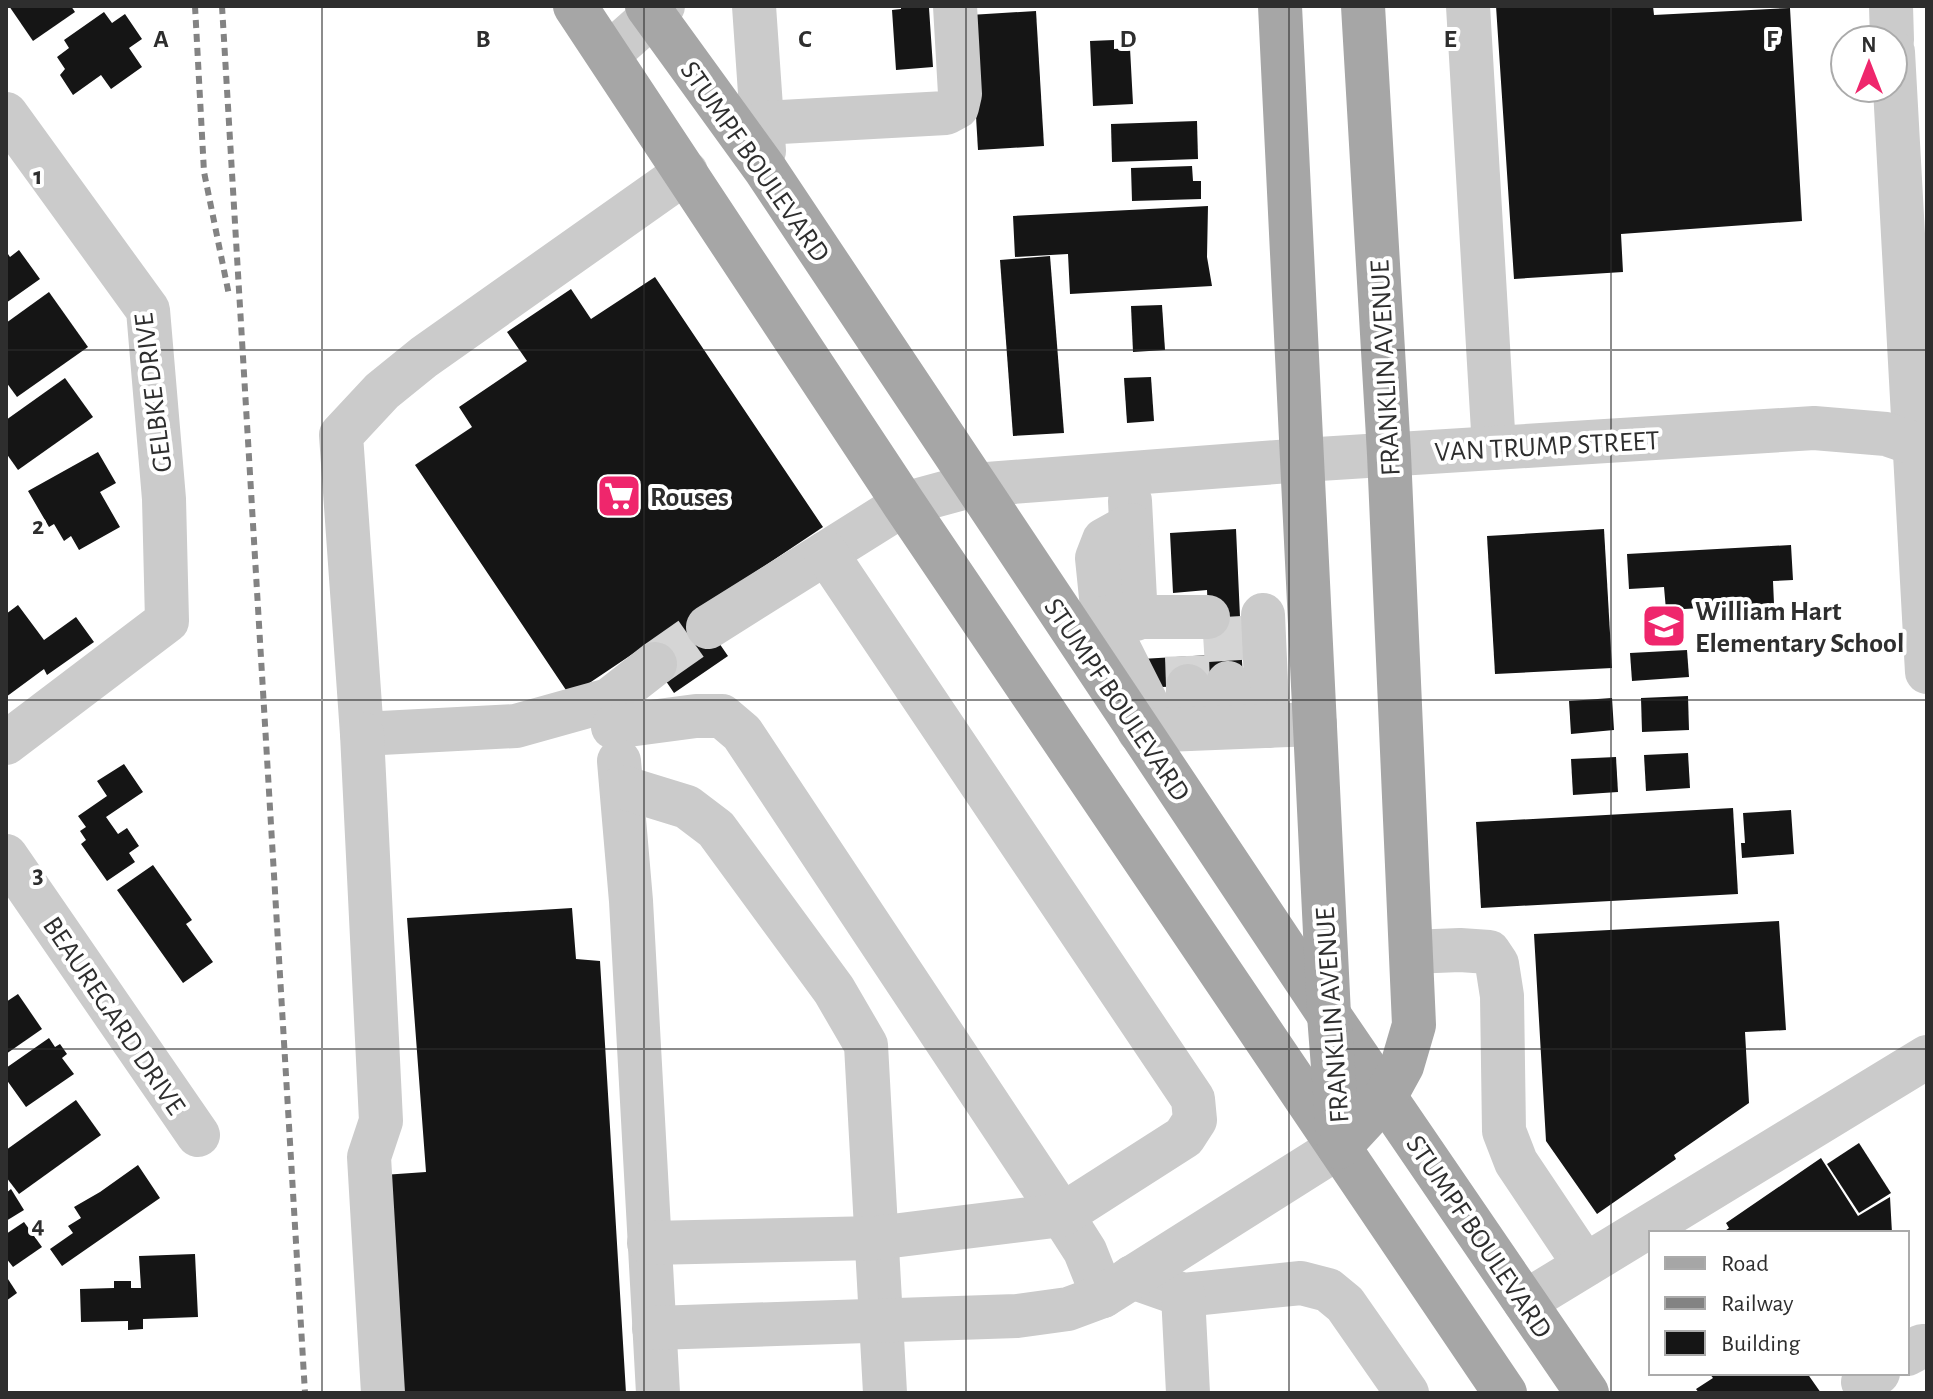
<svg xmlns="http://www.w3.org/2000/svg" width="1933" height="1399" font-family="'Alegreya Sans',sans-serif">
<rect width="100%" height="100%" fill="#fff"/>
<g fill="#151515">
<path d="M9 6H71L75 12 33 41Z"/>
<path d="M901 6 929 8 933 67 896 70 892 10 901 9Z"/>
<path d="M1496 6H1653L1654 15 1790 8 1802 221 1621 234 1623 272 1514 279Z"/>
<path d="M1036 11 1044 146 978 150 970 15Z"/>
<path d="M104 12 112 23 125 14 142 39 129 48 142 67 111 89 101 75 73 95 60 75 65 69 57 57 69 48 64 40Z"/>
<path d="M1114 40V49L1130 48 1133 104 1093 106 1090 41Z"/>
<path d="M1197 121 1198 159 1112 162 1111 124Z"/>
<path d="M1192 166 1193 181H1201V199L1132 201 1131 168Z"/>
<path d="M1208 206 1207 257 1212 286 1070 294 1068 254 1015 257 1013 216Z"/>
<path d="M19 250 40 279 6 303V251L10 257Z"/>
<path d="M1050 256 1064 433 1013 436 1000 260Z"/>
<path d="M655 277 823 527 697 611 728 656 674 693 643 647 570 696 415 465 472 427 459 407 527 361 507 332 571 289 591 319Z"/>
<path d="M49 292 88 347 17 397 6 382V323Z"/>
<path d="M1162 305 1165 350 1133 352 1131 306Z"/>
<path d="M1151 377 1154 421 1127 423 1124 378Z"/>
<path d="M65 378 93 417 18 470 6 453V420Z"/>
<path d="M98 452 116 483 100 492 120 527 79 550 71 536 64 541 54 524 49 527 28 491Z"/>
<path d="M1236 529 1243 683 1142 688 1141 659 1210 655 1207 590 1173 593 1170 533Z"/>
<path d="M1604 529 1612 668 1495 674 1487 536Z"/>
<path d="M1791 545 1793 580 1773 581 1774 604 1666 610 1664 587 1629 589 1627 554Z"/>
<path d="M18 605 44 640 76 617 94 642 47 675 44 669 6 697V614Z"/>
<path d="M1687 650 1689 677 1632 681 1630 653Z"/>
<path d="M1688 696 1689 730 1642 732 1641 698Z"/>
<path d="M1612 698 1614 730 1571 734 1569 701Z"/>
<path d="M1688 753 1690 788 1646 791 1644 755Z"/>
<path d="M1616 757 1618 792 1573 795 1571 759Z"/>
<path d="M124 764 143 792 106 817 118 834 127 828 139 846 129 853 135 862 107 881 81 844 86 840 80 831 86 827 78 816 107 796 97 781Z"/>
<path d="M1733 808 1738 894 1481 908 1476 822Z"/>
<path d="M1791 810 1794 854 1742 858 1741 843H1745L1743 813Z"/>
<path d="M153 865 192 920 186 924 213 962 183 983 117 890Z"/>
<path d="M572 908 576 959 600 961 626 1393H395L383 1175 426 1172 407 918Z"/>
<path d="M1779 921 1786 1030 1745 1032 1749 1103 1674 1155 1676 1159 1597 1214 1546 1141 1534 934Z"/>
<path d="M18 994 42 1029 6 1054V1002Z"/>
<path d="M49 1038 55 1047 60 1044 67 1054 62 1058 74 1074 26 1107 6 1079V1068Z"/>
<path d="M76 1100 101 1135 19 1194 6 1177V1150Z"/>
<path d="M1859 1143 1891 1193 1859 1213 1827 1164Z"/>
<path d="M1821 1158 1858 1216 1890 1197 1892 1233H1722L1729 1228 1726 1223Z"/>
<path d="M138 1165 160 1198 62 1266 50 1249 73 1233 68 1226 81 1218 74 1207 100 1192Z"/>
<path d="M11 1189 24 1210 6 1221V1193Z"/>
<path d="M24 1222 42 1247 13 1267 6 1258V1234Z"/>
<path d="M195 1254 198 1317 143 1319V1329L128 1330V1321L81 1322 80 1289 114 1288V1281H131V1288H141L139 1256Z"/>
<path d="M6 1276 17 1293 6 1301Z"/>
<path d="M1709 1373H1807L1821 1393H1699L1696 1389 1713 1378Z"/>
</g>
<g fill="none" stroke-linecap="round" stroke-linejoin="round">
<g stroke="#d5d5d5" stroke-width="44" stroke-dasharray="44 22" stroke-linecap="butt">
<path d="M1224 617 1228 683"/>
<path d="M1187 656 1188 686"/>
<path d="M655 664 708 627"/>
</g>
<g stroke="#cbcbcb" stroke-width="44">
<path d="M754 6 764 151"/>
<path d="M1468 6 1494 448"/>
<path d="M1891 6 1892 40"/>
<path d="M1893 52 1927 672"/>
<path d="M609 54 663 6"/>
<path d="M6 114 148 310 164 499 167 621 6 743"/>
<path d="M762 123 946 113 957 107 960 94 955 6"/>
<path d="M1130 501 1136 619"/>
<path d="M1131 525 1104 540 1097 558 1103 617 1160 730"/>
<path d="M1263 615 1268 726"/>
<path d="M1107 617H1208"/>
<path d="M708 627 904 504 974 485 1303 460 1814 428 1886 434 1927 448"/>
<path d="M655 664 609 700 516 726 362 734 341 435 382 391 424 357 686 172"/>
<path d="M1228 683 1230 727"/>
<path d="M1188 686V729"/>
<path d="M613 727 696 716H722L742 733 1062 1215 1085 1251 1103 1296"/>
<path d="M1139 731 1315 724"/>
<path d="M362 734 381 1121 369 1157 383 1393"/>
<path d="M619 761 631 901 658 1393"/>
<path d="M622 787 687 807 716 829 834 990 866 1045 885 1393"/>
<path d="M6 856 198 1135"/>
<path d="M1411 952 1460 950 1489 952 1497 964 1502 996 1504 1131 1516 1162 1585 1265"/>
<path d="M649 1243 876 1238 1062 1215 1184 1137 1195 1120 1193 1099 826 553"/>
<path d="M1132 1277 1183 1295 1301 1283 1328 1290 1345 1304 1407 1393"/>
<path d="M1183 1295 1188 1393"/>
<path d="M1525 1302 1927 1057"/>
<path d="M654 1328 1017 1316 1068 1309 1103 1296 1339 1147"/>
<path d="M1907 1354 1922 1346H1927"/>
<path d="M1863 1382 1878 1373"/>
</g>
<g stroke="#a6a6a6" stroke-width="44">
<path d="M575 6 904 504 1505 1393"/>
<path d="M647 6 765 169 1329 1015 1587 1393"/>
<path d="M1280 6 1329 1015 1339 1145"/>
<path d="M1339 1147 1385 1097 1402 1066 1414 1025 1389 454 1363 6"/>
</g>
<g stroke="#838383" stroke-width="6" stroke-dasharray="8 6" stroke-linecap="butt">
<path d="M195 6 204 172 229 295"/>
<path d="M222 6 305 1393"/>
</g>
</g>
<path fill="none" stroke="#2e2e2e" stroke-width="2" stroke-opacity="0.55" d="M322 6V1393M644 6V1393M966 6V1393M1289 6V1393M1611 6V1393M6 350H1927M6 700H1927M6 1049H1927"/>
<defs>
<g id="supermarket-square" transform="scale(2.3)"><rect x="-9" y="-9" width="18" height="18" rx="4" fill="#ef266c" stroke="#fff"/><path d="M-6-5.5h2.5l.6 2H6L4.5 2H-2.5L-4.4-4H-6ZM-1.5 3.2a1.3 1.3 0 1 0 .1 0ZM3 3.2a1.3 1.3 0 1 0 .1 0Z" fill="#fff"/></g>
<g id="school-square" transform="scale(2.3)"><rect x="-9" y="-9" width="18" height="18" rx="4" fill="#ef266c" stroke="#fff"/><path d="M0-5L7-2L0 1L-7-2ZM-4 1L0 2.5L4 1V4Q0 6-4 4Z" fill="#fff"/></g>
</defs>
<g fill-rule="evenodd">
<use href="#supermarket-square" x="619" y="496"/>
<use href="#school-square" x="1664" y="626"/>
</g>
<g text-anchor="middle" stroke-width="8" stroke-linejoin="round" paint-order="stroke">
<g font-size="28" fill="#2e2e2e" stroke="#fff">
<text transform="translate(756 161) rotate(55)" y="10">STUMPF BOULEVARD</text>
<text transform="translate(1384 368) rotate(-93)" y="10">FRANKLIN AVENUE</text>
<text transform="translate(152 393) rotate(-97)" y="10">GELBKE DRIVE</text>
<text transform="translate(1547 445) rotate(-3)" y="10">VAN TRUMP STREET</text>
<text transform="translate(1118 699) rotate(56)" y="10">STUMPF BOULEVARD</text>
<text transform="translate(115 1015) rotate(56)" y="10">BEAUREGARD DRIVE</text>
<text transform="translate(1331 1015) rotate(-94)" y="10">FRANKLIN AVENUE</text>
<text transform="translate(1480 1236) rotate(56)" y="10">STUMPF BOULEVARD</text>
</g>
<g font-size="28" font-weight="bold" fill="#2e2e2e" stroke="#fff" text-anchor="start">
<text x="650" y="506">Rouses</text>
<text x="1695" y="620">William Hart<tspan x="1695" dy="32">Elementary School</tspan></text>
</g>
</g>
<g font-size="26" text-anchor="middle" font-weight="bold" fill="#2e2e2e" stroke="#fff" stroke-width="8" stroke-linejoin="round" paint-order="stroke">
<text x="161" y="47">A</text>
<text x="483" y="47">B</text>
<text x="805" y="47">C</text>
<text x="1128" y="47">D</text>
<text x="1450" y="47">E</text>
<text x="1772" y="47">F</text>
<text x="38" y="184">1</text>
<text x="38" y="534">2</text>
<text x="38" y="883">3</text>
<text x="38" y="1233">4</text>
</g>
<rect width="1933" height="1399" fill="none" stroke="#2e2e2e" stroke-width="16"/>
<rect x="1649" y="1231" width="260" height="144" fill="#ffffff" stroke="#ababab" stroke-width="2"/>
<rect x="1665" y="1257" width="40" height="12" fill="#a6a6a6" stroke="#ababab" stroke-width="2"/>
<text x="1721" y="1271" font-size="24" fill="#2e2e2e">Road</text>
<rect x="1665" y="1297" width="40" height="12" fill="#838383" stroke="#ababab" stroke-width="2"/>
<text x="1721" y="1311" font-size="24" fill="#2e2e2e">Railway</text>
<rect x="1665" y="1331" width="40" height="24" fill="#151515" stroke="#ababab" stroke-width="2"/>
<text x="1721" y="1351" font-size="24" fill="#2e2e2e">Building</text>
<g transform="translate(1869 64)"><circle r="38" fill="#ffffff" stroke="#ababab" stroke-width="2"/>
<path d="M0-6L14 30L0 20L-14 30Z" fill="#ef266c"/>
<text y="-12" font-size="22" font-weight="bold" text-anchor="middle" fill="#2e2e2e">N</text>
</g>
</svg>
